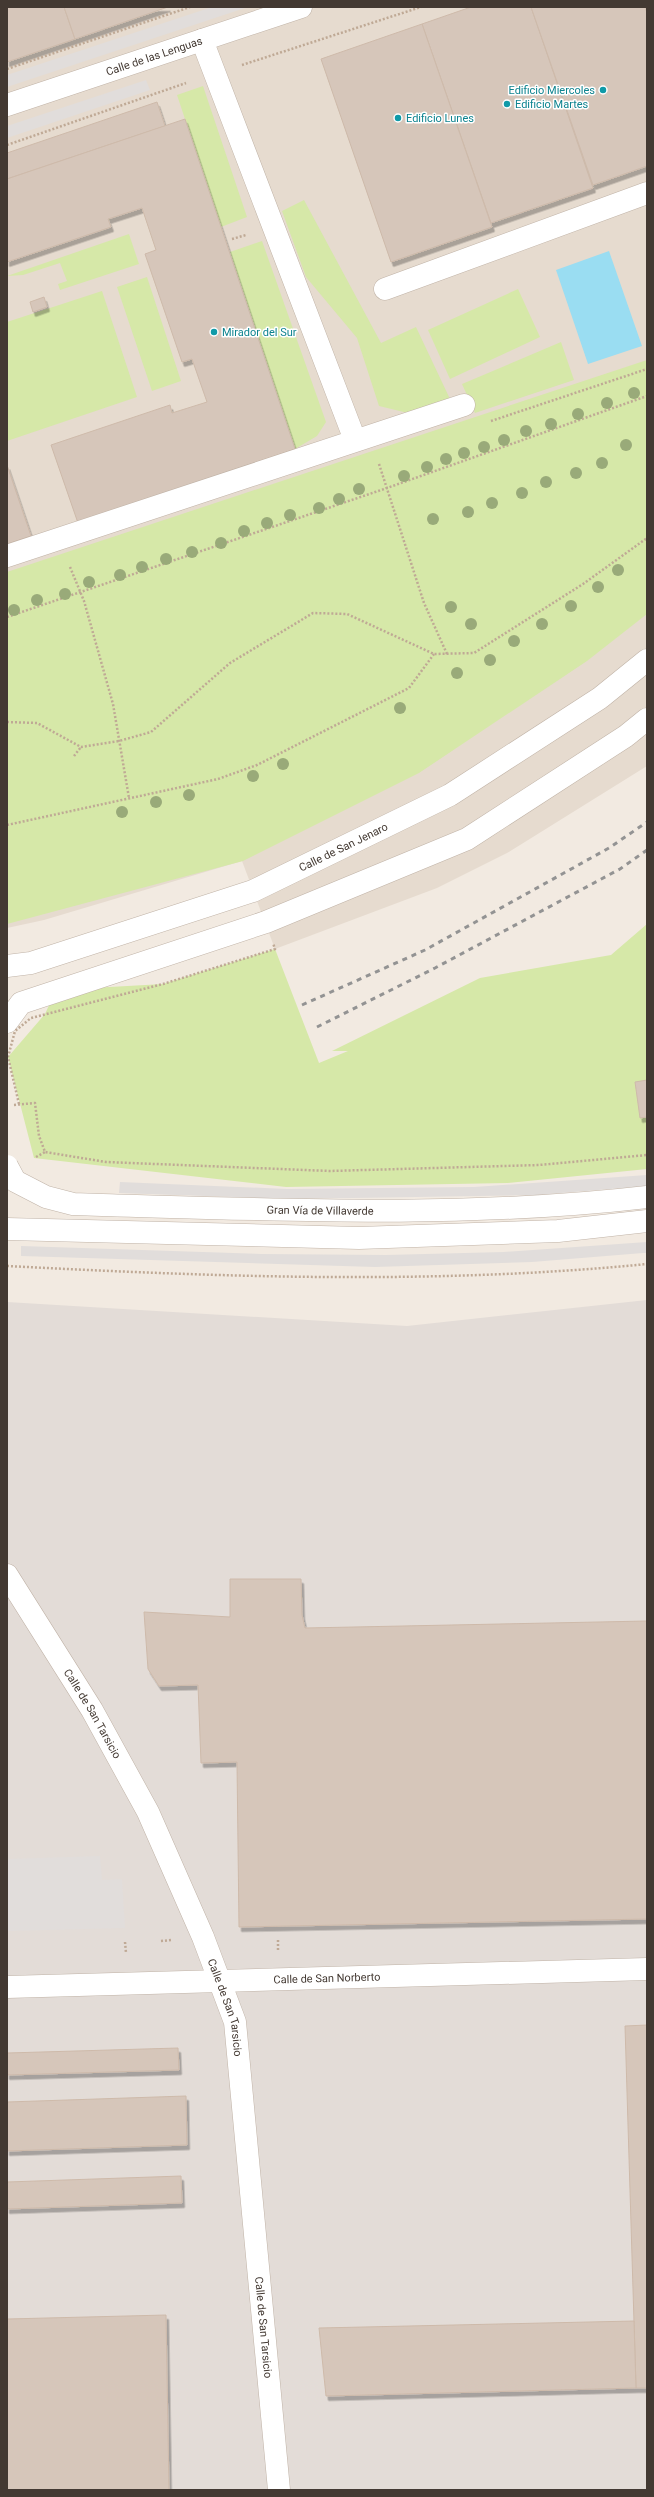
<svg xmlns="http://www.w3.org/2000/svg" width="654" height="2497" font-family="Roboto,sans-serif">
<defs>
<filter id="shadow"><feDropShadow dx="2.5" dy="4.5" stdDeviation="0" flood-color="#0004"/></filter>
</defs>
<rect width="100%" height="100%" fill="#f2eae1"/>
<path fill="#e6dbcf" d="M7 7H647V766L507 853 437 888 275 949 242 861 44 920 7 928Z"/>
<path fill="#e3dcd7" d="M647 1300V2490H7V1302L407 1326Z"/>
<g fill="#d6e8a8">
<path d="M203 86 247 217 221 227 177 95Z"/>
<path d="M304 200 381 343 416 327 450 399 412 414 379 406 357 338 306 277 282 211Z"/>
<path d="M129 234 139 264 60 290 58 284 67 281 60 263 23 275 7 276Z"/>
<path d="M262 241 326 422 317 436 295 449 230 252Z"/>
<path d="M147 277 181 381 152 391 117 287Z"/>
<path d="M518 289 540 337 450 379 428 330Z"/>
<path d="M102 291 137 397 7 441V322Z"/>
<path d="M561 342 574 380 475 413 462 384Z"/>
<path d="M647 360V614L587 661 419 773 243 861 7 924V572Z"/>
<path d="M647 924V1169L508 1183 286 1187 34 1158 8 1057 45 1014 56 990 163 984 275 949 319 1063 348 1051H332L480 978 611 955Z"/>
</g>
<g fill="#e1dddb">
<path d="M212 7H248L7 87V75Z"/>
<path d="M146 80 150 90 7 138V126Z"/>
<path d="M647 1175V1186L537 1195 290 1199 119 1193 120 1182 287 1189 474 1187Z"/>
<path d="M647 1242V1253H643L532 1262 375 1267 21 1256V1246L262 1254 386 1255 504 1252Z"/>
<path d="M100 1856 102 1880 122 1879 125 1928 7 1931V1859Z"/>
</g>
<path fill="#9addf2" d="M609 251 642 346 588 364 556 270Z"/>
<g fill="#d6c6ba" stroke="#cebaaa" filter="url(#shadow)">
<path d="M7 7H64L75 39 7 62Z"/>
<path d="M64 7H168L75 39Z"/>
<path d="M471 7H531L593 188 491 223 422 24Z"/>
<path d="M531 7H645L647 13V166L593 185Z"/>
<path d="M422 24 492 227 391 262 321 59Z"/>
<path d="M157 102 165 126 7 179V153Z"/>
<path d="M185 119 295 449 78 523 51 445 170 405 172 413 207 402 192 359 182 362 145 254 156 250 142 208 108 219 111 227 7 262V179Z"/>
<path d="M44 297 47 307 33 312 30 302Z"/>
<path d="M7 465 31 536 7 544Z"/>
<path d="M647 1080V1117L640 1118 635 1082Z"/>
<path d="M230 1579H301L302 1615 305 1628 647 1621V1919L239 1927 237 1762 201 1763 198 1685 159 1686 148 1669 144 1612 230 1617Z"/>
<path d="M647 2025V2388H636L625 2026Z"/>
<path d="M178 2048 179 2070 7 2075V2053Z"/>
<path d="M186 2096 187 2145 7 2151V2102Z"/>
<path d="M181 2176 182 2203 7 2209V2182Z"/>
<path d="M166 2315 169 2490H7V2319Z"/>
<path d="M634 2321 636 2388 326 2396 319 2328Z"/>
</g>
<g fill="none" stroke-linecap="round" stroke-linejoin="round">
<g stroke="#c0b3a7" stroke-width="23">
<g id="minor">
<path d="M202 40 355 440"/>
<path id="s1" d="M7 105 301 7"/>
<path d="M385 289 647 193"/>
<path d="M7 556 464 405"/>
<path id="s2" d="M7 966 31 963 253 891 450 795 600 698 647 660"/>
<path d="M7 1022 21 1003 266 922 467 839 626 736 647 719"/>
<path id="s3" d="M7 1575 92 1710 148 1812 203 1937 235 2022 279 2490"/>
<path id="s4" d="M7 1987 647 1969"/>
</g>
</g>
<g stroke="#bfa995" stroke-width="2.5" stroke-dasharray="2 2" stroke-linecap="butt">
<path d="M242 65 421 7"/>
<path d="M7 69 190 7"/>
<path d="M7 145 186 83"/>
<path d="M232 239 246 235"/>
<path d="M491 421 647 369"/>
<path d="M379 464 424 603 447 654"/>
<path d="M70 567 84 601 113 704 129 798"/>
<path d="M7 617 387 488 647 396"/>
<path d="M7 722 37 723 81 747 119 741 151 732 230 663 313 613 347 614 434 654 474 653 583 584 647 538"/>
<path d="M74 756 81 747"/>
<path d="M7 825 218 779 257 765 409 688 434 654"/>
<path d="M36 1157 45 1152"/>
<path d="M7 1266C220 1277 434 1285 647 1264"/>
<path d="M278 1940V1950"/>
<path d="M161 1941 172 1940"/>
<path d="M125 1942 126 1953"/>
</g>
<use href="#minor" stroke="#fff" stroke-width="22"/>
<g stroke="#939393" stroke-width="3" stroke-dasharray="5 5" stroke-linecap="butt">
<path d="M302 1005 425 950 609 848 647 822"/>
<path d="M317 1027 435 968 620 869 647 850"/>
</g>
<g stroke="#c0b3a7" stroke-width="23" stroke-linecap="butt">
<g id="minor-bridge">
<path id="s5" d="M7 1166 15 1181 46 1197 73 1204 102 1205C283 1210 466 1218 647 1197"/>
<path d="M7 1229 359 1238 558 1231 647 1221"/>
</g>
</g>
<g stroke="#bfa995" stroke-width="2.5" stroke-dasharray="2 2" stroke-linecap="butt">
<path d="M19 1104 8 1057 15 1031 31 1018 163 984 275 949 273 943"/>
<path d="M14 1105 35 1103 39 1136 45 1152 106 1162 330 1171 539 1165 647 1155"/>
</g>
<use href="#minor-bridge" stroke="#fff" stroke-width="22"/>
</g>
<g fill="#99aa79">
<circle cx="634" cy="393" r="6"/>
<circle cx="607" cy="403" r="6"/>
<circle cx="578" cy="414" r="6"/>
<circle cx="551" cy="424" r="6"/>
<circle cx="526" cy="431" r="6"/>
<circle cx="504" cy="440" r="6"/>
<circle cx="626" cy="445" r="6"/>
<circle cx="484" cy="447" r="6"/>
<circle cx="464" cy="453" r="6"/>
<circle cx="446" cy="459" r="6"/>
<circle cx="602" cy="463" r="6"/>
<circle cx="427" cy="467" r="6"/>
<circle cx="576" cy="473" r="6"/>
<circle cx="404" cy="476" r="6"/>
<circle cx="546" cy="482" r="6"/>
<circle cx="359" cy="489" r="6"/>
<circle cx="522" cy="493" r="6"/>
<circle cx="339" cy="499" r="6"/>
<circle cx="492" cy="503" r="6"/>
<circle cx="319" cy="508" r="6"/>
<circle cx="468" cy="512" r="6"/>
<circle cx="290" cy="515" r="6"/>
<circle cx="433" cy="519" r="6"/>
<circle cx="267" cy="523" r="6"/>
<circle cx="244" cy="531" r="6"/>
<circle cx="221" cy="543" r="6"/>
<circle cx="192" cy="552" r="6"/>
<circle cx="166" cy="559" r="6"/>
<circle cx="142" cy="567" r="6"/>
<circle cx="618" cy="570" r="6"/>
<circle cx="120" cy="575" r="6"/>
<circle cx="89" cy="582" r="6"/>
<circle cx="598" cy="587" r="6"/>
<circle cx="65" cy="594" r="6"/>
<circle cx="37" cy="600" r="6"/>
<circle cx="571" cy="606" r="6"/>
<circle cx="451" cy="607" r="6"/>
<circle cx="14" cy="610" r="6"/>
<circle cx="471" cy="624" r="6"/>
<circle cx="542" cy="624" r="6"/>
<circle cx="514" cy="641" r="6"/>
<circle cx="490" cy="660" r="6"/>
<circle cx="457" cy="673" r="6"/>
<circle cx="400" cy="708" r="6"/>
<circle cx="283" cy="764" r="6"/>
<circle cx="253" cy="776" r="6"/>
<circle cx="189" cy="795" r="6"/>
<circle cx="156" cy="802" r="6"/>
<circle cx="122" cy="812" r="6"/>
</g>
<g fill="#0f9aa8" stroke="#fff" stroke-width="1.5">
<circle cx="603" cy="90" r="4"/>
<circle cx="507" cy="104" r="4"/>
<circle cx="398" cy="118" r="4"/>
<circle cx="214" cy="332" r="4"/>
</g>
<g text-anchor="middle" stroke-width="3" stroke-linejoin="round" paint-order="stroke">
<g font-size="11" fill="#433932" stroke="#fff">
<text dy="4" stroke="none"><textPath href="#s1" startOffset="155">Calle de las Lenguas</textPath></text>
<text dy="4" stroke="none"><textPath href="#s2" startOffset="358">Calle de San Jenaro</textPath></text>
<text dy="4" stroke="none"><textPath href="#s5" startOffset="327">Gran Vía de Villaverde</textPath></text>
<text dy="4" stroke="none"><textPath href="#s3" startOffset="163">Calle de San Tarsicio</textPath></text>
<text dy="4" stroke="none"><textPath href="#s4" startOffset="320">Calle de San Norberto</textPath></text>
<text dy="4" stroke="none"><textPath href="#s3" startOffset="487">Calle de San Tarsicio</textPath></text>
<text dy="4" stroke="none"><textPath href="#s3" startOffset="810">Calle de San Tarsicio</textPath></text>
</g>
<g font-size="11" fill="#0d838f" stroke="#fff" text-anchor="start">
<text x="595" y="94" text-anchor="end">Edificio Miercoles</text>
<text x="515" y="108">Edificio Martes</text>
<text x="406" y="122">Edificio Lunes</text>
<text x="222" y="336">Mirador del Sur</text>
</g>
</g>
<rect width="654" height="2497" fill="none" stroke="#433932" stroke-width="16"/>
</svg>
